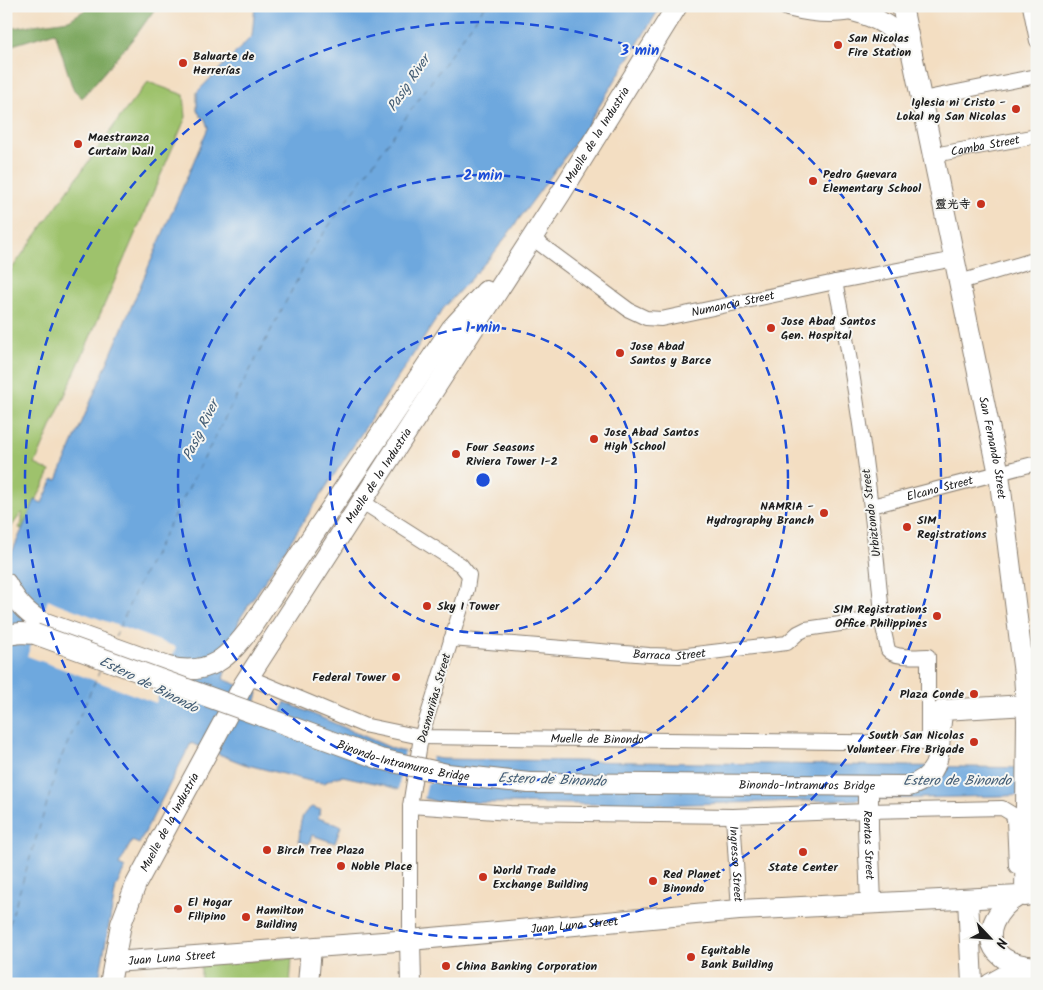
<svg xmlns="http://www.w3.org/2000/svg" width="1043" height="990" font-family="Kalam,'LXGW WenKai TC',sans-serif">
<rect width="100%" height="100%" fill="#f6f6f2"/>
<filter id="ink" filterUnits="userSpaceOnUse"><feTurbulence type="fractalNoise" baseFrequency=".02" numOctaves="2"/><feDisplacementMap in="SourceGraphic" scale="10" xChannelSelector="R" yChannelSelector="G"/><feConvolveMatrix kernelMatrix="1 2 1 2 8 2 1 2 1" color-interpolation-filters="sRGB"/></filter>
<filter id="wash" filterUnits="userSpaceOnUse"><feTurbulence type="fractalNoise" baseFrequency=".0096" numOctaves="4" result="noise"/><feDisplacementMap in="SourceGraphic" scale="20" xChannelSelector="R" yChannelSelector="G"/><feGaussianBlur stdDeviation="1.12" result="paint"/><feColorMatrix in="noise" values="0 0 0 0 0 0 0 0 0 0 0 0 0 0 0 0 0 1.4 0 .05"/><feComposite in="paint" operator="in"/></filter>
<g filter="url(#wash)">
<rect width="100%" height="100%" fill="#f3dec2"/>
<g fill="#9ec26c" stroke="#5d6f44">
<path d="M148 82 184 95 186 117 35 464 50 471 48 476 22 529 19 528 22 522V512L12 526 6 539V277L121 116Z"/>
<path d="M292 958 290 984H201V964Z"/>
</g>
<path fill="#7ea860" stroke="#4d623e" d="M84 6H157L137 34 82 98 73 89 55 32 6 47V29L69 20 85 10Z"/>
<g fill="#6ea8de" stroke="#45627d">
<path d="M255 6H661L582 134 494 253 443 309 239 620 223 679 258 693 255 704 281 714 285 702 396 750 441 759 1037 768V795L651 805 437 802 384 785 343 776 336 777 324 783 314 782 244 764 191 743 139 844 132 841 119 865 125 868 116 887 98 984H6V566L35 500 42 503 53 479 57 480 208 128 205 119 201 117 197 110V92L252 36Z"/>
<path d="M312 807 321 810 318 818 341 826 335 843 312 835 309 844 299 841C300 827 299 814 312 807Z"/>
</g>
<g fill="#f3dec2">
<path d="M48 600 176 647 156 703 27 656Z"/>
<path d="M405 749 432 755 431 762 434 781 427 785 424 800 398 792 400 778 394 770 404 756Z"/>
</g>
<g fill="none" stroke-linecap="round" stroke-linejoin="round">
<g stroke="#415b73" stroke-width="1" stroke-dasharray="6 5" stroke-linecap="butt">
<path d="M115 637 140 581 316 244 485 6"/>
<path d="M6 935 61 758 101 668"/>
</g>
</g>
</g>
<g filter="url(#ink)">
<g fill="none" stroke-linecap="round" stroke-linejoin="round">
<g stroke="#887d6f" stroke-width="16">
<g id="street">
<path d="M1030 6 1037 41"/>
<path d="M922 99 1037 76"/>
<path id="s1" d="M934 155 1037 136"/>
<path id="s2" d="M532 238 629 310 646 318 661 319 835 282 955 259"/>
<path d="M960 282 1037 259"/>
<path d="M361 501 461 565 469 575 467 589 421 737 410 806V940"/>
<path id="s3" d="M872 506 1037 463"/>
<path id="s4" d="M451 639 649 655 679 656 787 643 798 633 806 629 881 618"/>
<path id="s5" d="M248 677 363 725 421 737 926 743 928 740V656C917 656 895 659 888 650L881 618 882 614C872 502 858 392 835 282"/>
<path d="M410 806 510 813 733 816 868 811 1002 808 1012 814 1014 819 1016 866"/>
<path id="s6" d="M733 816 739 910"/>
</g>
</g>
<g stroke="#887d6f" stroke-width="22">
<g id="secondary">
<path d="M788 6C823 15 839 13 875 6"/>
<path id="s7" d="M902 6 999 474 1024 674 1027 720 1025 896"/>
<path d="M853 11C877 17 896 28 910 49"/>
<path d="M6 583C15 600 24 611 40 621L168 667C210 677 229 657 252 626L451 329 486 291"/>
<path d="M6 635 21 633 35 634"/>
<path id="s8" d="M529 783 909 786C949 773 935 743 943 710L1026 705"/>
<path id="s9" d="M868 787V828L871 903"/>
<path d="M1017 897C998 907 979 937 1000 955 1009 964 1024 966 1037 967"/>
<path d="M968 899 972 984"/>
<path d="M410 940 411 984"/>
<path id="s10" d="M114 962 410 940 739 910 1037 895"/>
<path id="s11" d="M110 984 121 924 136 884 244 684 561 193 677 6"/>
<path d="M308 984 311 948"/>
<path d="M990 984 1008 974 1032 968"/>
</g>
</g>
<use href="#street" stroke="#fff" stroke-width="14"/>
<use href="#secondary" stroke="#fff" stroke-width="20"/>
<g stroke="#887d6f" stroke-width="22" stroke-linecap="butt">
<g id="secondary-bridge">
<path id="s12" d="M35 634 380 759 447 774 529 783"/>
</g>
</g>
<use href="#secondary-bridge" stroke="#fff" stroke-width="20"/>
</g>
</g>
<g fill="none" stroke="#1d4ed8" stroke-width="2.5" stroke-dasharray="9 6">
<circle cx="483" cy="480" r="153"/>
<circle cx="483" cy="480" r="305"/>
<circle cx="483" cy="480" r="458"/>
</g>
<g fill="#c8321e" stroke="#f6f6f2" stroke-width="2">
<circle cx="838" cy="45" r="5"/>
<circle cx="183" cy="63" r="5"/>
<circle cx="1016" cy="109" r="5"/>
<circle cx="78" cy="144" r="5"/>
<circle cx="813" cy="181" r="5"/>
<circle cx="981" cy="204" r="5"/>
<circle cx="771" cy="328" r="5"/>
<circle cx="620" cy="353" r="5"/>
<circle cx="594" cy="439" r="5"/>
<circle cx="456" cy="454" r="5"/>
<circle cx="824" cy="513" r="5"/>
<circle cx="907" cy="527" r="5"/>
<circle cx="427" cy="606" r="5"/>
<circle cx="937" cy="616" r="5"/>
<circle cx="396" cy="677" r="5"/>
<circle cx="974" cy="694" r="5"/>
<circle cx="974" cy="742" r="5"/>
<circle cx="267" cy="850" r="5"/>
<circle cx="803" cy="852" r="5"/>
<circle cx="341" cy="866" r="5"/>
<circle cx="483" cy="877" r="5"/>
<circle cx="653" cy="881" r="5"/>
<circle cx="178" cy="909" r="5"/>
<circle cx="246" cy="917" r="5"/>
<circle cx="691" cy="957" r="5"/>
<circle cx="446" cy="966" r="5"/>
</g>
<g text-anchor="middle" stroke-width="4" stroke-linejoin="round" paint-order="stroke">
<g font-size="12" font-weight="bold" fill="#1c1c1c" stroke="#f6f6f2" text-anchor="start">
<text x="848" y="42">San Nicolas<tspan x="848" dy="14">Fire Station</tspan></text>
<text x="193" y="60">Baluarte de<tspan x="193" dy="14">Herrerías</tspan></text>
<text x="1006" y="106" text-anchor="end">Iglesia ni Cristo -<tspan x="1006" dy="14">Lokal ng San Nicolas</tspan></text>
<text x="88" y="141">Maestranza<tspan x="88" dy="14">Curtain Wall</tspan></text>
<text x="823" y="178">Pedro Guevara<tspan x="823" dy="14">Elementary School</tspan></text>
<text x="971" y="208" text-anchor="end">靈光寺</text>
<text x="781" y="325">Jose Abad Santos<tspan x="781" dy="14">Gen. Hospital</tspan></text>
<text x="630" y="350">Jose Abad<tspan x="630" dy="14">Santos y Barce</tspan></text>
<text x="604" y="436">Jose Abad Santos<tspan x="604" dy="14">High School</tspan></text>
<text x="466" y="451">Four Seasons<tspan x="466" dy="14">Riviera Tower 1-2</tspan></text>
<text x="814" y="510" text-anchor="end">NAMRIA -<tspan x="814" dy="14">Hydrography Branch</tspan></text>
<text x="917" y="524">SIM<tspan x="917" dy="14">Registrations</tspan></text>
<text x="437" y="610">Sky I Tower</text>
<text x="927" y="613" text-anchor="end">SIM Registrations<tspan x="927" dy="14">Office Philippines</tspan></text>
<text x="386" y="681" text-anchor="end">Federal Tower</text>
<text x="964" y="698" text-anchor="end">Plaza Conde</text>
<text x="964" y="739" text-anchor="end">South San Nicolas<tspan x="964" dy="14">Volunteer Fire Brigade</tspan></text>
<text x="277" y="854">Birch Tree Plaza</text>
<text x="351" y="870">Noble Place</text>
<text x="803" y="871" text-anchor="middle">State Center</text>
<text x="493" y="874">World Trade<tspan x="493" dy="14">Exchange Building</tspan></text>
<text x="663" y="878">Red Planet<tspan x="663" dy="14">Binondo</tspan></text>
<text x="188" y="906">El Hogar<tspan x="188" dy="14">Filipino</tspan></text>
<text x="256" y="914">Hamilton<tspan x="256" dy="14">Building</tspan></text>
<text x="701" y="954">Equitable<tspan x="701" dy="14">Bank Building</tspan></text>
<text x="456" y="970">China Banking Corporation</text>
</g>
<g font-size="12" fill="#1c1c1c" stroke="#f6f6f2">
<text dy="4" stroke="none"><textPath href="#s11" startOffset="984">Muelle de la Industria</textPath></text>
<text dy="4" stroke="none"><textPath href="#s1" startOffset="52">Camba Street</textPath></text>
<text dy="4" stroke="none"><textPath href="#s2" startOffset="228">Numancia Street</textPath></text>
<text dy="4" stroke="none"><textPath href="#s7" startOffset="451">San Fernando Street</textPath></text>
<text dy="4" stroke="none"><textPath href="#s11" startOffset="579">Muelle de la Industria</textPath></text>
<text dy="4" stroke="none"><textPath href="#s3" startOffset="70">Elcano Street</textPath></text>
<text transform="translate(871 513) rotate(-97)" y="4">Urbiztondo Street</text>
<text dy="4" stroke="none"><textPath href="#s4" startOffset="219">Barraca Street</textPath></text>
<text transform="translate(434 698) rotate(-74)" y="4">Dasmariñas Street</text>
<text dy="4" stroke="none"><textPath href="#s5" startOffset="360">Muelle de Binondo</textPath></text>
<text dy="4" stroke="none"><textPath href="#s12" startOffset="390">Binondo-Intramuros Bridge</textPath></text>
<text dy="4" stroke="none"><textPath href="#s8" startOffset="278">Binondo-Intramuros Bridge</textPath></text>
<text dy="4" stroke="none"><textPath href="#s11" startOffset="174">Muelle de la Industria</textPath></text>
<text dy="4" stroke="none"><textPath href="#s9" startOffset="58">Rentas Street</textPath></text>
<text dy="4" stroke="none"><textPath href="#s6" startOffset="48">Ingresso Street</textPath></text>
<text dy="4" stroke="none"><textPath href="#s10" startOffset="462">Juan Luna Street</textPath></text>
<text dy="4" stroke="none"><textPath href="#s10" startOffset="58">Juan Luna Street</textPath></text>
</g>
<g font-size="14" font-style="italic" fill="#415b73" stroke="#f6f6f2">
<text transform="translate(408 83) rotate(-56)" y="5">Pasig River</text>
<text transform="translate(200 430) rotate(-64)" y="5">Pasig River</text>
<text transform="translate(149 684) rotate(27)" y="5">Estero de Binondo</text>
<text transform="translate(552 779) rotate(2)" y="5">Estero de Binondo</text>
<text x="957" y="785">Estero de Binondo</text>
</g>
</g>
<circle cx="483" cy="480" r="8" fill="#1d4ed8" stroke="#f6f6f2" stroke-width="2.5"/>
<g font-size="15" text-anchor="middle" font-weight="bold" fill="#1d4ed8" stroke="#f6f6f2" stroke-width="4" stroke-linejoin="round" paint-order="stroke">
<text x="640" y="55">3 min</text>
<text x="483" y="180">2 min</text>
<text x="483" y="332">1 min</text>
</g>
<rect width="1043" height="990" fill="none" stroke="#f6f6f2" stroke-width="25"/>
<g transform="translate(990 938) rotate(115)" stroke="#f6f6f2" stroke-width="4" paint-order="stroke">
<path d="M0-4L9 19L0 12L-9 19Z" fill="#1c1c1c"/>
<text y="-8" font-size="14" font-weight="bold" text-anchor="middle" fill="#1c1c1c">N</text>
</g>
</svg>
